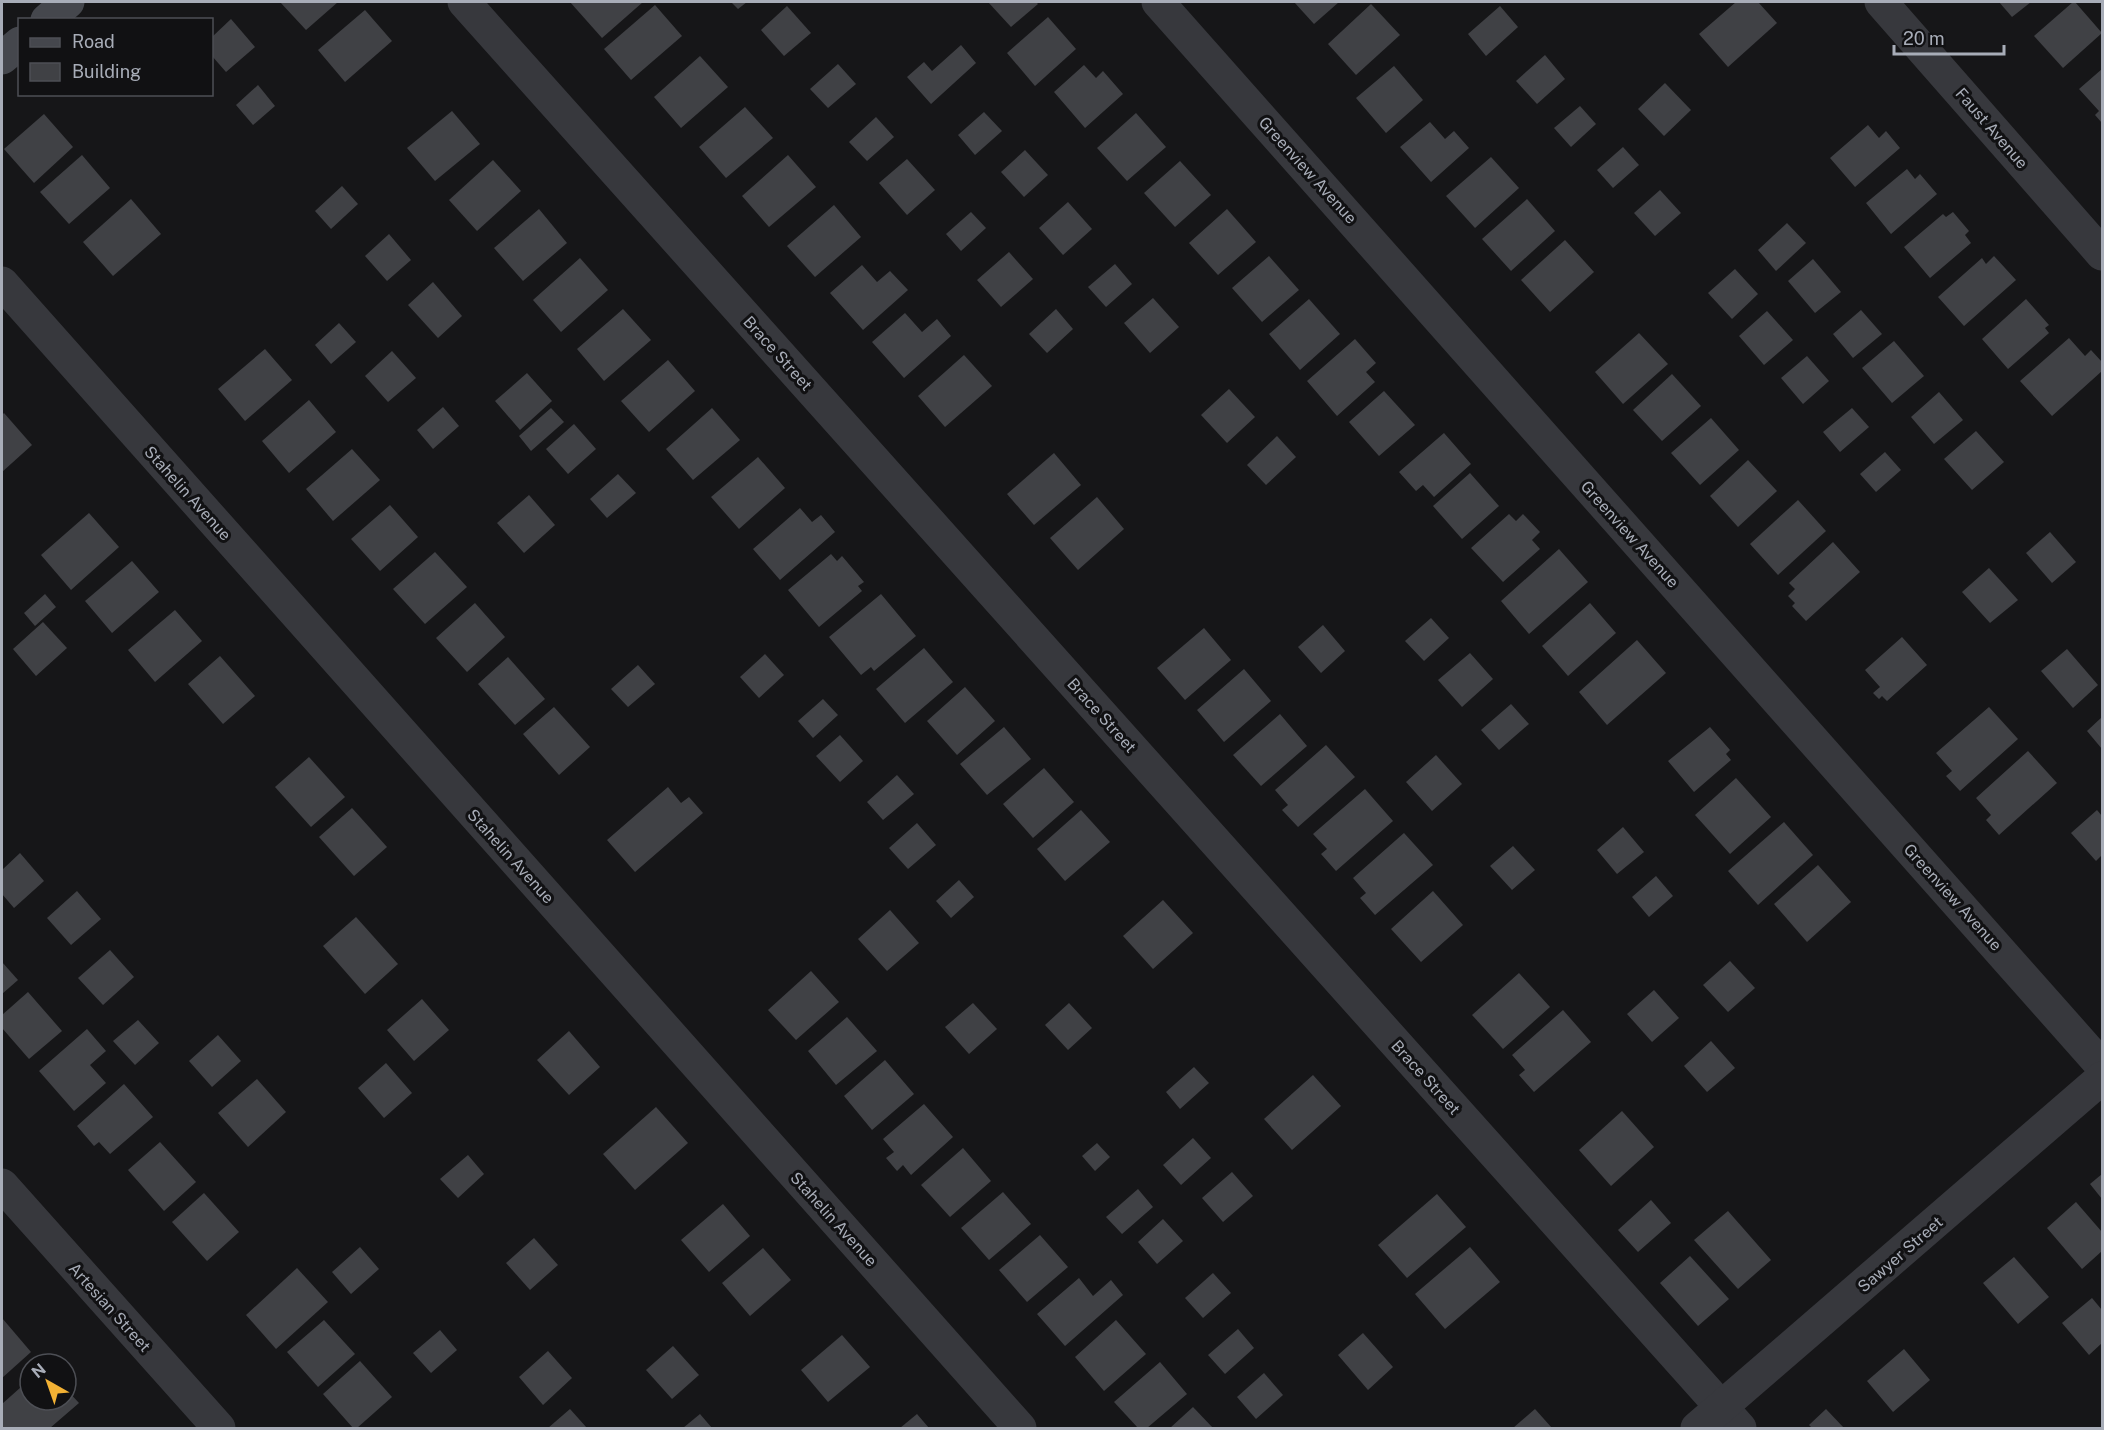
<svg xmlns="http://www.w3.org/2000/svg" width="2104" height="1430" font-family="'Public Sans',sans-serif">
<rect width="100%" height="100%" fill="#161618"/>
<g fill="#404145">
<path d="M280 2H338L306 30Z"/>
<path d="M570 2H643L602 38Z"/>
<path d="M731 2H747L738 9Z"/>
<path d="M988 2H1036L1038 4 1011 27Z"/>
<path d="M1294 2H1339L1314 24Z"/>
<path d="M1736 2H1758L1777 23 1728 67 1699 34Z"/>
<path d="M1999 2H2031L2012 17Z"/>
<path d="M2073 2H2075L2102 33 2063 68 2034 36Z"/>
<path d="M1371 4 1400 35 1356 75 1328 44Z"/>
<path d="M655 5 682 36 631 80 604 49Z"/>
<path d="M787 6 811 33 784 56 761 30Z"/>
<path d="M1500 6 1518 27 1486 56 1468 34Z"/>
<path d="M365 10 392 41 345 82 318 50Z"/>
<path d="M1048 17 1076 49 1035 86 1007 53Z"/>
<path d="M231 19 255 47 226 72 212 56V37Z"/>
<path d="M961 45 976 63 931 104 907 77 924 62 932 71Z"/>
<path d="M1545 55 1565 79 1537 104 1516 81Z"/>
<path d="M700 56 728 87 681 128 654 97Z"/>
<path d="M838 64 856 84 828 108 810 89Z"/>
<path d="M1084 65 1096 78 1103 71 1123 94 1085 128 1054 92Z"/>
<path d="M1394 66 1423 100 1386 133 1356 98Z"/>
<path d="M2102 69V123L2095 115 2099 111 2079 89Z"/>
<path d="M1665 83 1691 110 1664 136 1638 109Z"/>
<path d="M258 85 275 106 253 125 236 105Z"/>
<path d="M1580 106 1596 124 1571 147 1554 128Z"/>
<path d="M745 107 773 138 726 178 699 147Z"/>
<path d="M452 111 480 144 435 181 407 148Z"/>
<path d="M984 112 1002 131 975 155 958 135Z"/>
<path d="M1136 113 1166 147 1127 181 1097 148Z"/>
<path d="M44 114 73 147 34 183 4 149Z"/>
<path d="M876 117 894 137 867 161 849 142Z"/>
<path d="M1430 122 1445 139 1454 131 1469 148 1431 182 1400 147Z"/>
<path d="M1868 125 1879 138 1886 131 1900 148 1855 187 1830 158Z"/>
<path d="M1623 147 1639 165 1613 188 1597 170Z"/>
<path d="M1025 150 1048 175 1024 197 1001 172Z"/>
<path d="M82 155 110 188 69 224 40 192Z"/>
<path d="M788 155 816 187 769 227 742 196Z"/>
<path d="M1491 157 1519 188 1475 228 1446 196Z"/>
<path d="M907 159 935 190 907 215 879 183Z"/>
<path d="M493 160 521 191 477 231 449 200Z"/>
<path d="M1180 161 1211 195 1175 227 1144 193Z"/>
<path d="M1907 169 1915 179 1920 174 1937 194 1891 234 1866 203Z"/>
<path d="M342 186 358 204 331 229 315 211Z"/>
<path d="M1660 190 1681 213 1655 236 1634 213Z"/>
<path d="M131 199 161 234 113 276 83 242Z"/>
<path d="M1527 199 1555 231 1511 271 1482 239Z"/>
<path d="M1068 202 1092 229 1063 255 1039 228Z"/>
<path d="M834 205 861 237 815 277 787 246Z"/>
<path d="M539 209 567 243 523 281 494 248Z"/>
<path d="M1227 209 1256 242 1218 275 1189 243Z"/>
<path d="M971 212 986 228 961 251 946 234Z"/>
<path d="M1953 212 1969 231 1965 235 1971 243 1930 278 1904 247 1943 214 1946 217Z"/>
<path d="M1787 223 1806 243 1776 271 1758 250Z"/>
<path d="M389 234 411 260 387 281 365 256Z"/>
<path d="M1565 240 1594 272 1550 312 1521 280Z"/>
<path d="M1009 252 1033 279 1001 307 977 280Z"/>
<path d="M1269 256 1299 290 1262 322 1232 288Z"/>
<path d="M1994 256 2016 280 1964 326 1938 297 1982 258 1986 264Z"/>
<path d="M580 258 608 290 561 332 533 300Z"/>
<path d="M1813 259 1841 292 1815 313 1788 281Z"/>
<path d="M1115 264 1132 284 1106 307 1088 287Z"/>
<path d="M862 265 877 282 890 271 908 290 863 330 830 293Z"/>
<path d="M1735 269 1758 294 1732 319 1708 293Z"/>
<path d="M433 282 462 316 438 338 408 305Z"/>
<path d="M1153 298 1179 327 1150 353 1124 323Z"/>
<path d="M1309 299 1340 334 1300 370 1269 334Z"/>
<path d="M2026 299 2049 325 2045 328 2049 333 2008 369 1982 339Z"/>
<path d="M623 309 651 340 604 381 577 349Z"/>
<path d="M1056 309 1073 329 1047 353 1029 334Z"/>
<path d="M1861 310 1882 334 1853 358 1833 334Z"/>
<path d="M1767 311 1793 340 1764 365 1739 336Z"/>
<path d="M905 313 922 332 937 319 951 336 904 378 872 342Z"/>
<path d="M339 323 356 342 331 364 315 345Z"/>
<path d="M1639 333 1668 364 1623 404 1595 372Z"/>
<path d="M2069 338 2085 356 2091 350 2102 362V371L2052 416 2020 381Z"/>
<path d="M1355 339 1376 363 1366 372 1375 382 1337 416 1307 381Z"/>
<path d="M1894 341 1924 376 1892 403 1862 368Z"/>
<path d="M265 349 292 380 245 421 218 389Z"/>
<path d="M392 351 416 378 388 402 365 376Z"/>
<path d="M964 355 992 386 945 427 918 396Z"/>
<path d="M1807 356 1829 381 1803 404 1781 378Z"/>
<path d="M668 360 695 391 649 432 621 401Z"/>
<path d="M527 373 552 401 520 430 495 401Z"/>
<path d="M1672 374 1701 406 1662 441 1633 410Z"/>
<path d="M1229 389 1255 417 1227 443 1201 415Z"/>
<path d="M1384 391 1415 425 1379 456 1349 422Z"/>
<path d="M1939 392 1963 420 1934 444 1911 417Z"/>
<path d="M309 400 336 432 289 473 262 441Z"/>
<path d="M443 407 459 426 433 449 417 430Z"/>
<path d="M551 408 564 422 531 451 519 436Z"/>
<path d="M712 408 740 440 693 480 666 449Z"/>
<path d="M1852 408 1869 427 1840 452 1823 432Z"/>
<path d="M4 413 32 445 2 472V415Z"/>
<path d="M1711 418 1739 450 1700 485 1671 453Z"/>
<path d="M574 424 596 449 568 474 546 449Z"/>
<path d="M1976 431 2004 462 1972 490 1944 459Z"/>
<path d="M1444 433 1471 464 1434 497 1423 485 1416 491 1399 472Z"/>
<path d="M1277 436 1296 457 1266 485 1247 465Z"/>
<path d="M352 449 380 480 333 521 306 489Z"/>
<path d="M1885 452 1901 470 1876 492 1860 474Z"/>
<path d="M1054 453 1081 485 1034 525 1007 494Z"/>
<path d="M758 457 785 488 739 529 711 497Z"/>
<path d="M1748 460 1777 491 1738 527 1710 496Z"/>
<path d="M1470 473 1499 506 1462 539 1433 506Z"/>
<path d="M618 474 636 493 607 518 590 499Z"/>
<path d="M529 495 555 525 524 553 497 523Z"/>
<path d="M1097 497 1124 529 1078 570 1050 538Z"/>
<path d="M1798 500 1826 531 1778 575 1750 544Z"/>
<path d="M390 505 418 537 380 571 351 539Z"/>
<path d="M800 508 812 522 821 515 835 532 780 580 753 549Z"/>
<path d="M89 513 119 547 71 590 41 555Z"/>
<path d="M1509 514 1516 521 1523 514 1540 532 1532 540 1540 549 1503 582 1471 548Z"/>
<path d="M2050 532 2076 562 2052 583 2026 553Z"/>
<path d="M1833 542 1860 572 1806 621 1792 606 1795 603 1788 596 1795 589 1789 583Z"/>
<path d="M1559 549 1588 582 1529 634 1501 601Z"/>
<path d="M435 552 467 587 425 624 393 589Z"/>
<path d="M831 554 837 561 842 556 864 582 858 586 862 591 819 627 788 590Z"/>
<path d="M132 561 159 592 112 633 85 601Z"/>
<path d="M1989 568 2018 600 1990 623 1962 592Z"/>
<path d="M45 594 56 607 35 626 24 613Z"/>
<path d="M881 594 916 636 874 671 871 667 861 675 829 637Z"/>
<path d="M475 603 505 637 467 672 436 638Z"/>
<path d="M1590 603 1616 633 1568 676 1542 646Z"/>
<path d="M175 610 202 641 155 682 128 650Z"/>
<path d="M1431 618 1449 638 1424 661 1405 641Z"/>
<path d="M43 622 67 648 36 676 13 649Z"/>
<path d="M1323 625 1345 651 1321 673 1298 647Z"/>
<path d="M1204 628 1231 660 1185 700 1157 668Z"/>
<path d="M1902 637 1927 665 1887 701 1882 696 1879 699 1873 693 1880 687 1865 670Z"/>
<path d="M1637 640 1666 673 1607 725 1579 692Z"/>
<path d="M924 648 953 682 905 723 876 689Z"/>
<path d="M2067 649 2098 685 2073 708 2041 671Z"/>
<path d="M1470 653 1493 679 1462 707 1438 680Z"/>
<path d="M765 654 784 675 759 698 740 677Z"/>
<path d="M220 656 255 696 223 724 188 684Z"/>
<path d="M508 657 545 699 515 725 478 684Z"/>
<path d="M638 665 655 684 628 707 611 689Z"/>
<path d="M1244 669 1271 701 1224 742 1197 710Z"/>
<path d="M965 687 995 721 957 755 927 721Z"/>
<path d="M823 699 838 715 813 738 798 721Z"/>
<path d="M1511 704 1529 724 1499 750 1481 730Z"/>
<path d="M554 707 590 747 559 775 523 734Z"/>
<path d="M1989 707 2018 739 1960 791 1946 776 1952 771 1936 753Z"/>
<path d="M1280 714 1307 746 1261 786 1233 755Z"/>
<path d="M2102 717V749L2087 731Z"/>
<path d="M1004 727 1031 759 987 795 960 764Z"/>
<path d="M1710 727 1730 750 1726 754 1731 760 1694 792 1668 761Z"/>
<path d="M840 735 863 761 840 782 816 756Z"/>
<path d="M1326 745 1355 777 1298 827 1282 810 1288 805 1275 790Z"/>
<path d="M2028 751 2057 783 1999 835 1986 820 1991 815 1976 798Z"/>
<path d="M1436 755 1462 784 1432 811 1406 782Z"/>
<path d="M309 757 345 797 311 827 275 787Z"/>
<path d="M1044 768 1074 802 1033 838 1003 804Z"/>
<path d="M897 775 914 794 883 820 867 802Z"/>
<path d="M1736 778 1771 817 1730 854 1695 815Z"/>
<path d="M668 787 681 803 689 797 703 813 635 872 607 840Z"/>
<path d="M1365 789 1393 821 1336 871 1321 854 1327 849 1313 834Z"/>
<path d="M352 808 387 847 354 876 319 837Z"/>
<path d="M1081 810 1110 842 1065 881 1037 849Z"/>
<path d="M2097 810 2102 816V855L2096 861 2071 833Z"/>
<path d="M1784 822 1813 855 1758 905 1728 871Z"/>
<path d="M917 823 936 845 908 869 889 848Z"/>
<path d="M1623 827 1644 852 1617 874 1597 850Z"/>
<path d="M1404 833 1433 865 1375 915 1360 898 1366 893 1353 878Z"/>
<path d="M1513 846 1535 870 1512 890 1490 866Z"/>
<path d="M20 853 44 881 14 908 2 894V870Z"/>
<path d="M1818 865 1851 902 1807 942 1774 904Z"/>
<path d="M1656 876 1673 896 1649 917 1632 897Z"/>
<path d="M959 880 974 897 951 918 936 901Z"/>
<path d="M77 891 101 919 71 945 47 918Z"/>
<path d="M1433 891 1463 925 1421 962 1391 929Z"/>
<path d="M1163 900 1193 933 1153 969 1123 936Z"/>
<path d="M890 910 919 943 887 971 858 939Z"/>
<path d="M356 917 398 964 365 994 323 946Z"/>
<path d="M110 950 134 977 103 1005 78 978Z"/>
<path d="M1730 961 1755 988 1728 1012 1703 985Z"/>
<path d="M2 962 18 980 2 994Z"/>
<path d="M811 971 839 1002 796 1040 768 1010Z"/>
<path d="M1519 973 1550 1007 1503 1049 1472 1015Z"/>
<path d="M1654 990 1679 1018 1652 1042 1627 1014Z"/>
<path d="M28 992 62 1031 29 1059 2 1028V1015Z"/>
<path d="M422 999 449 1030 414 1061 387 1030Z"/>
<path d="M973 1003 997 1029 969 1054 945 1027Z"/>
<path d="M1069 1003 1092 1028 1068 1050 1045 1025Z"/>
<path d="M1563 1010 1591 1042 1534 1092 1519 1075 1525 1070 1512 1055Z"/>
<path d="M847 1017 877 1051 836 1085 808 1051Z"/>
<path d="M138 1020 159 1043 135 1065 113 1041Z"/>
<path d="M87 1029 106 1051 90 1065 106 1083 74 1111 39 1071Z"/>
<path d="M569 1031 600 1067 569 1095 537 1060Z"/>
<path d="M218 1035 241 1061 212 1087 189 1061Z"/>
<path d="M1711 1041 1735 1068 1707 1092 1684 1066Z"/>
<path d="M885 1060 914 1094 872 1130 844 1096Z"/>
<path d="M386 1063 412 1093 384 1118 358 1088Z"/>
<path d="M1194 1067 1209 1083 1180 1109 1166 1092Z"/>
<path d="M1313 1075 1341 1106 1292 1150 1264 1119Z"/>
<path d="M257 1079 286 1112 248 1147 218 1113Z"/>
<path d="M124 1084 153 1117 110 1154 99 1142 94 1146 77 1126Z"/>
<path d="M924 1104 953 1137 911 1175 903 1165 897 1171 886 1158 894 1152 883 1139Z"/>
<path d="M656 1107 688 1143 635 1190 603 1154Z"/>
<path d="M1622 1111 1654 1147 1611 1186 1579 1150Z"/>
<path d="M1193 1138 1211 1158 1181 1185 1163 1165Z"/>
<path d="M160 1142 196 1182 164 1211 128 1170Z"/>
<path d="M1097 1143 1110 1157 1095 1171 1082 1156Z"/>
<path d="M963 1148 991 1181 950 1217 921 1185Z"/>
<path d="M468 1155 484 1174 458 1198 440 1179Z"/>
<path d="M1232 1172 1253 1196 1223 1222 1202 1198Z"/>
<path d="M2102 1174V1199L2090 1184Z"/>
<path d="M1138 1189 1153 1207 1122 1234 1106 1217Z"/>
<path d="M1003 1192 1031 1224 989 1260 961 1228Z"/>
<path d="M204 1193 239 1232 207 1261 172 1222Z"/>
<path d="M1437 1194 1466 1227 1407 1278 1378 1245Z"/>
<path d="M1651 1200 1671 1223 1638 1252 1618 1230Z"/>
<path d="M2076 1202 2102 1232V1251L2082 1269 2047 1228Z"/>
<path d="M723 1204 750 1236 709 1272 681 1240Z"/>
<path d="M1728 1211 1771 1260 1738 1289 1694 1240Z"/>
<path d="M1163 1219 1183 1241 1157 1264 1138 1242Z"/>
<path d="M1040 1235 1068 1267 1027 1302 999 1270Z"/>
<path d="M534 1238 558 1265 530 1290 506 1263Z"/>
<path d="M360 1247 379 1269 351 1294 332 1272Z"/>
<path d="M1470 1247 1500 1282 1445 1329 1415 1294Z"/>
<path d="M763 1248 791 1280 750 1316 722 1283Z"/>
<path d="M1690 1256 1729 1299 1698 1326 1660 1283Z"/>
<path d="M2014 1257 2049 1297 2018 1324 1983 1283Z"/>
<path d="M297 1268 328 1302 276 1349 246 1315Z"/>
<path d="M1213 1273 1231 1293 1203 1318 1185 1298Z"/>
<path d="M1079 1278 1093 1296 1111 1280 1123 1295 1065 1346 1037 1314Z"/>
<path d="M2092 1298 2102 1310V1343L2089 1355 2062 1323Z"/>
<path d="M2 1318 31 1352 2 1378Z"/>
<path d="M324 1320 355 1354 318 1387 287 1352Z"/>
<path d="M1116 1320 1146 1354 1104 1391 1075 1357Z"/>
<path d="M1238 1329 1254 1348 1225 1374 1208 1355Z"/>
<path d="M440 1330 457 1350 431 1373 413 1353Z"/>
<path d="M1363 1333 1393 1367 1368 1390 1338 1355Z"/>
<path d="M842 1335 870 1367 828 1402 801 1370Z"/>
<path d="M673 1346 699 1375 672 1399 646 1370Z"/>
<path d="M1904 1349 1930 1380 1893 1412 1867 1381Z"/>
<path d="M548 1351 572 1378 543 1405 519 1377Z"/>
<path d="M53 1358 58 1364H47Z"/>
<path d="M360 1361 392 1397 357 1428H353L323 1394Z"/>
<path d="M1160 1362 1187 1394 1147 1428H1138L1114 1402Z"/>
<path d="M66 1372 73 1380 66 1385Z"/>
<path d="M1264 1373 1283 1395 1256 1419 1237 1397Z"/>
<path d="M30 1379V1400H66V1389L79 1403 50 1428H2V1404Z"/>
<path d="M1193 1407 1213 1428H1170Z"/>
<path d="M570 1409 587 1428H548Z"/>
<path d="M1535 1409 1552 1428H1513Z"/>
<path d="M1826 1409 1844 1428H1812L1809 1425Z"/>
<path d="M700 1414 712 1428H683Z"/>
<path d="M917 1414 929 1428H900Z"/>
</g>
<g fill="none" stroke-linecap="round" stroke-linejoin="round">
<g stroke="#37383d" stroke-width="33">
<path d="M464 2 1740 1428"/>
<path d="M1158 2 2102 1066"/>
<path d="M1881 2 2102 254"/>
<path d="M2 283 1020 1428"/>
<path d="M2 1185 219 1428"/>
<path d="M1697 1428 2102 1078"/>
</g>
<g stroke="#45474d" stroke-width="33">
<path d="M47 20 68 2"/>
<path d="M2 58 20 43"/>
</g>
</g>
<g text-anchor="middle" stroke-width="6" stroke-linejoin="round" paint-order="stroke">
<g font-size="16" fill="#a8adb8" stroke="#111113">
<text transform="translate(1992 128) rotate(49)" y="6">Faust Avenue</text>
<text transform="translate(1308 170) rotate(48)" y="6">Greenview Avenue</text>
<text transform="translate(778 353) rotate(48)" y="6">Brace Street</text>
<text transform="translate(188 493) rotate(48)" y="6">Stahelin Avenue</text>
<text transform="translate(1630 534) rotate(48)" y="6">Greenview Avenue</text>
<text transform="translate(1102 715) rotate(48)" y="6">Brace Street</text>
<text transform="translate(511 856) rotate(48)" y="6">Stahelin Avenue</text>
<text transform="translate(1953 897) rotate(48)" y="6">Greenview Avenue</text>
<text transform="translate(1426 1077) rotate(48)" y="6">Brace Street</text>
<text transform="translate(834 1219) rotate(48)" y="6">Stahelin Avenue</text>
<text transform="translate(1900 1254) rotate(-41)" y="6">Sawyer Street</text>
<text transform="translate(110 1307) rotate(48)" y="6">Artesian Street</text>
</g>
</g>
<rect width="2104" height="1430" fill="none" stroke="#a8adb8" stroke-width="6"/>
<rect x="18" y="18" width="195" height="78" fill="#111113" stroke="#4d4f55" stroke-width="1.5"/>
<rect x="30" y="38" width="30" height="9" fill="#45474d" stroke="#4d4f55" stroke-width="1.5"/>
<text x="72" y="48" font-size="18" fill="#a8adb8">Road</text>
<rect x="30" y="63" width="30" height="18" fill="#404145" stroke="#4d4f55" stroke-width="1.5"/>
<text x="72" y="78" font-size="18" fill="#a8adb8">Building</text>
<g transform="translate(48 1382) rotate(320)"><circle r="28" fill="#111113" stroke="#4d4f55" stroke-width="1.5"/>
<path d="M0-4.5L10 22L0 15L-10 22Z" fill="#f2b134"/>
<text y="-9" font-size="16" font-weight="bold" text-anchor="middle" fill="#a8adb8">N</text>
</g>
<path d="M1894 45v9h110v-9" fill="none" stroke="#a8adb8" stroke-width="3"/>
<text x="1903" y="45" font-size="18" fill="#a8adb8" stroke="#111113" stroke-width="4.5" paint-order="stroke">20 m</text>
</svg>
